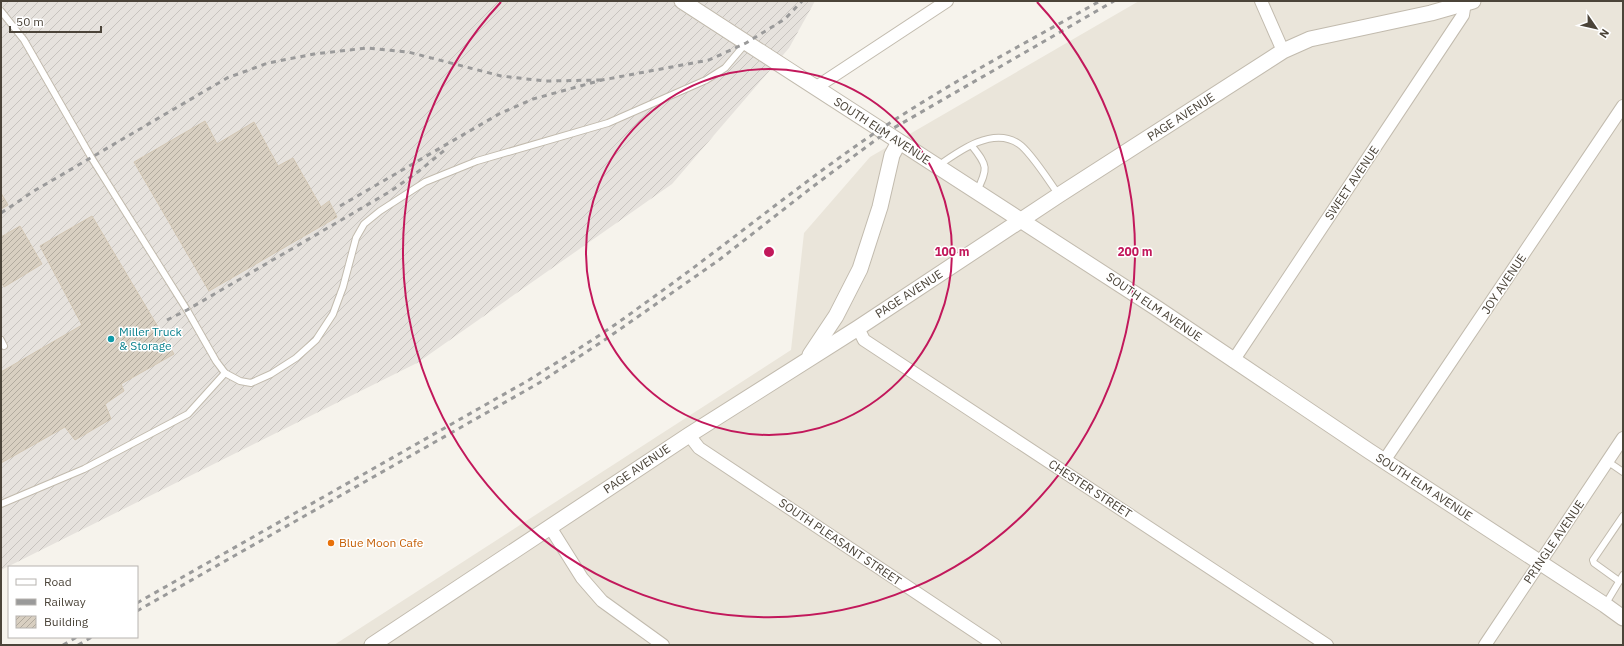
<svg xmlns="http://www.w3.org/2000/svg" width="1624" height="646" font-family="'IBM Plex Sans',sans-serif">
<defs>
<pattern id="industrial-furrows" width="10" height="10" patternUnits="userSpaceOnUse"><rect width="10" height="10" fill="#e6e2dd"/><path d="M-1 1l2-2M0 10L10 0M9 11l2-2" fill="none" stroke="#c7c3be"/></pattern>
<pattern id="building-hatch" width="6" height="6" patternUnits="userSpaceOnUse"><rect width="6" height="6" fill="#d8cfc1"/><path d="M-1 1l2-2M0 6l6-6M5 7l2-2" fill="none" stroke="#b1aa9e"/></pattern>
</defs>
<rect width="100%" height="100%" fill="#f6f3ec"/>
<path fill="#eae5da" d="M1139 1H1623V645H334L791 350 804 233 870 157Z"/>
<path fill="url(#industrial-furrows)" d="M1 1H815L789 48 672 184 417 363 1 570Z"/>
<g fill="url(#building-hatch)" stroke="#d3c7b4">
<path d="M205 121 217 144 254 122 278 166 293 158 321 207 329 201 337 217 209 291 134 162Z"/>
<path d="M1 193 8 205 1 209Z"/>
<path d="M92 216 174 354 121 384 124 391 105 404 111 419 75 440 65 427 1 463V372L82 325 40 246Z"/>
<path d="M20 226 42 264 4 287 1 282V237Z"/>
</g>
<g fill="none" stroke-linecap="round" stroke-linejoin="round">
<g stroke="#c2bbae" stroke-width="8">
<g id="service">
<path d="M1 11 24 40 91 157 187 310 216 361 225 373 240 381 251 383 271 374 296 358 316 340 333 314 343 287 356 238 364 224 380 211 425 182 477 161 608 123 706 80 725 68 746 43"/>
<path d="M972 146C988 166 988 168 977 191"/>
<path d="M938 166C959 151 993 126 1019 144 1031 152 1050 183 1059 195"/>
<path d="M1 340 4 346"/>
<path d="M1607 461 1623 472"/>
<path d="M1 504 84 469 188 414 225 373"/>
<path d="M1619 581 1594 563 1593 560 1623 516"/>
<path d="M1605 605 1623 575"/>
</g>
</g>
<g stroke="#c2bbae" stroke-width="14">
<g id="minor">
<path d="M1261 1 1283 51"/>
<path d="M815 88 947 1"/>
<path d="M858 328 864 340 1327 645"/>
<path d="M1233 361 1463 15 1465 2"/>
<path d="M689 435 699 448 995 645"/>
<path d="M1384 461 1623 106"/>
<path d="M550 527 582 578 602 601 663 645"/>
<path d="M1485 645 1623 438"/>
</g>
</g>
<g stroke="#c2bbae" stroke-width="17">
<g id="tertiary">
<path d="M682 1 1158 309 1369 451 1605 605 1623 618"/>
<path d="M810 355 836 316 860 269 880 207 892 155 899 142"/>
<path d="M372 645 689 435 858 328 1059 195 1283 51 1310 39 1431 13 1473 1"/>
</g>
</g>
<use href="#service" stroke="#fff" stroke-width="6"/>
<use href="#minor" stroke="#fff" stroke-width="12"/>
<use href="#tertiary" stroke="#fff" stroke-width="15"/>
<g stroke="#9a9a9a" stroke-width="3" stroke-dasharray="5 5" stroke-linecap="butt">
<path d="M340 206 499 114 533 99 602 80 709 60 746 43 785 19 802 1"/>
<path d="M1 213 34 191 227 78 268 63 314 54 367 48 408 52 501 76 545 81 602 80"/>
<path d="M167 320 187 310 391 191 419 171 446 149"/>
<path d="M137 603 529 380C567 356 605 333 641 306 716 253 787 194 863 141 938 89 1020 46 1100 1"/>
<path d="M137 611 539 383 606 339 719 260 811 188 885 133 1114 1"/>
<path d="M63 645 77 637"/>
<path d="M78 645 92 637"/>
</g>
</g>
<g fill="none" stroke="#c2185b" stroke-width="2">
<circle cx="769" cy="252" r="183"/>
<path d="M1037 2A366 366 0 1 1 501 2"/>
</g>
<circle fill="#0f9aa8" stroke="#fff" stroke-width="1.5" cx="111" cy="339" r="4"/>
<circle fill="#e8710a" stroke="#fff" stroke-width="1.5" cx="331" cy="543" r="4"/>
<g text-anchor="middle" stroke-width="3" stroke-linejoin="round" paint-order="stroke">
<g font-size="12" fill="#4b4439" stroke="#fff">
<text transform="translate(1181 117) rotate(-33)" y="4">PAGE AVENUE</text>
<text transform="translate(882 131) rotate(33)" y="4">SOUTH ELM AVENUE</text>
<text transform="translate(1352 183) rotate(-56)" y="4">SWEET AVENUE</text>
<text transform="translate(1504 284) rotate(-56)" y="4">JOY AVENUE</text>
<text transform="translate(909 294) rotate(-33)" y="4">PAGE AVENUE</text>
<text transform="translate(1154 307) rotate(34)" y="4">SOUTH ELM AVENUE</text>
<text transform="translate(637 469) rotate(-34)" y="4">PAGE AVENUE</text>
<text transform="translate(1424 487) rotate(33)" y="4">SOUTH ELM AVENUE</text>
<text transform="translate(1090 489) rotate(33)" y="4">CHESTER STREET</text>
<text transform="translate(840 542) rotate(34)" y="4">SOUTH PLEASANT STREET</text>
<text transform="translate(1554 542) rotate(-56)" y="4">PRINGLE AVENUE</text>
</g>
<g font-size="12" fill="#0d838f" stroke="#fff" text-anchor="start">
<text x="119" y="336">Miller Truck<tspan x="119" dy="14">&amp; Storage</tspan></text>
</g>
<g font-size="12" fill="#c56008" stroke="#fff" text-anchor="start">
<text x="339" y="547">Blue Moon Cafe</text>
</g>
</g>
<circle cx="769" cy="252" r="6" fill="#c2185b" stroke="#fff" stroke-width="2"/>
<g font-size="12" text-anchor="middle" font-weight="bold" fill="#c2185b" stroke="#fff" stroke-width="3" stroke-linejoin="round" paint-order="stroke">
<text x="952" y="256">100 m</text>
<text x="1135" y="256">200 m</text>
</g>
<rect width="1624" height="646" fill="none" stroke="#4b4439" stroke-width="4"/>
<rect x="8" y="566" width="130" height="72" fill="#ffffff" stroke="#b7b4b0"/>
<rect x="16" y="579" width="20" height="6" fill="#ffffff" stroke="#b7b4b0"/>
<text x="44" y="586" font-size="12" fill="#4b4439">Road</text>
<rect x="16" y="599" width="20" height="6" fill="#9a9a9a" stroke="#b7b4b0"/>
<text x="44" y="606" font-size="12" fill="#4b4439">Railway</text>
<rect x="16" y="616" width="20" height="12" fill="url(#building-hatch)" stroke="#b7b4b0"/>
<text x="44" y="626" font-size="12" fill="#4b4439">Building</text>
<g transform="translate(1596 28) rotate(124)" stroke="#ffffff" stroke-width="3" paint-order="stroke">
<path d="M0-3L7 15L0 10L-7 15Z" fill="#4b4439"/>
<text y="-6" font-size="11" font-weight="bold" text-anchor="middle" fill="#4b4439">N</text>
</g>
<path d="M10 26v6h91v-6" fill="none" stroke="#4b4439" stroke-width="2"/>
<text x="16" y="26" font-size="12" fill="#4b4439" stroke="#ffffff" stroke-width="3" paint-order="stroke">50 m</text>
</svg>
